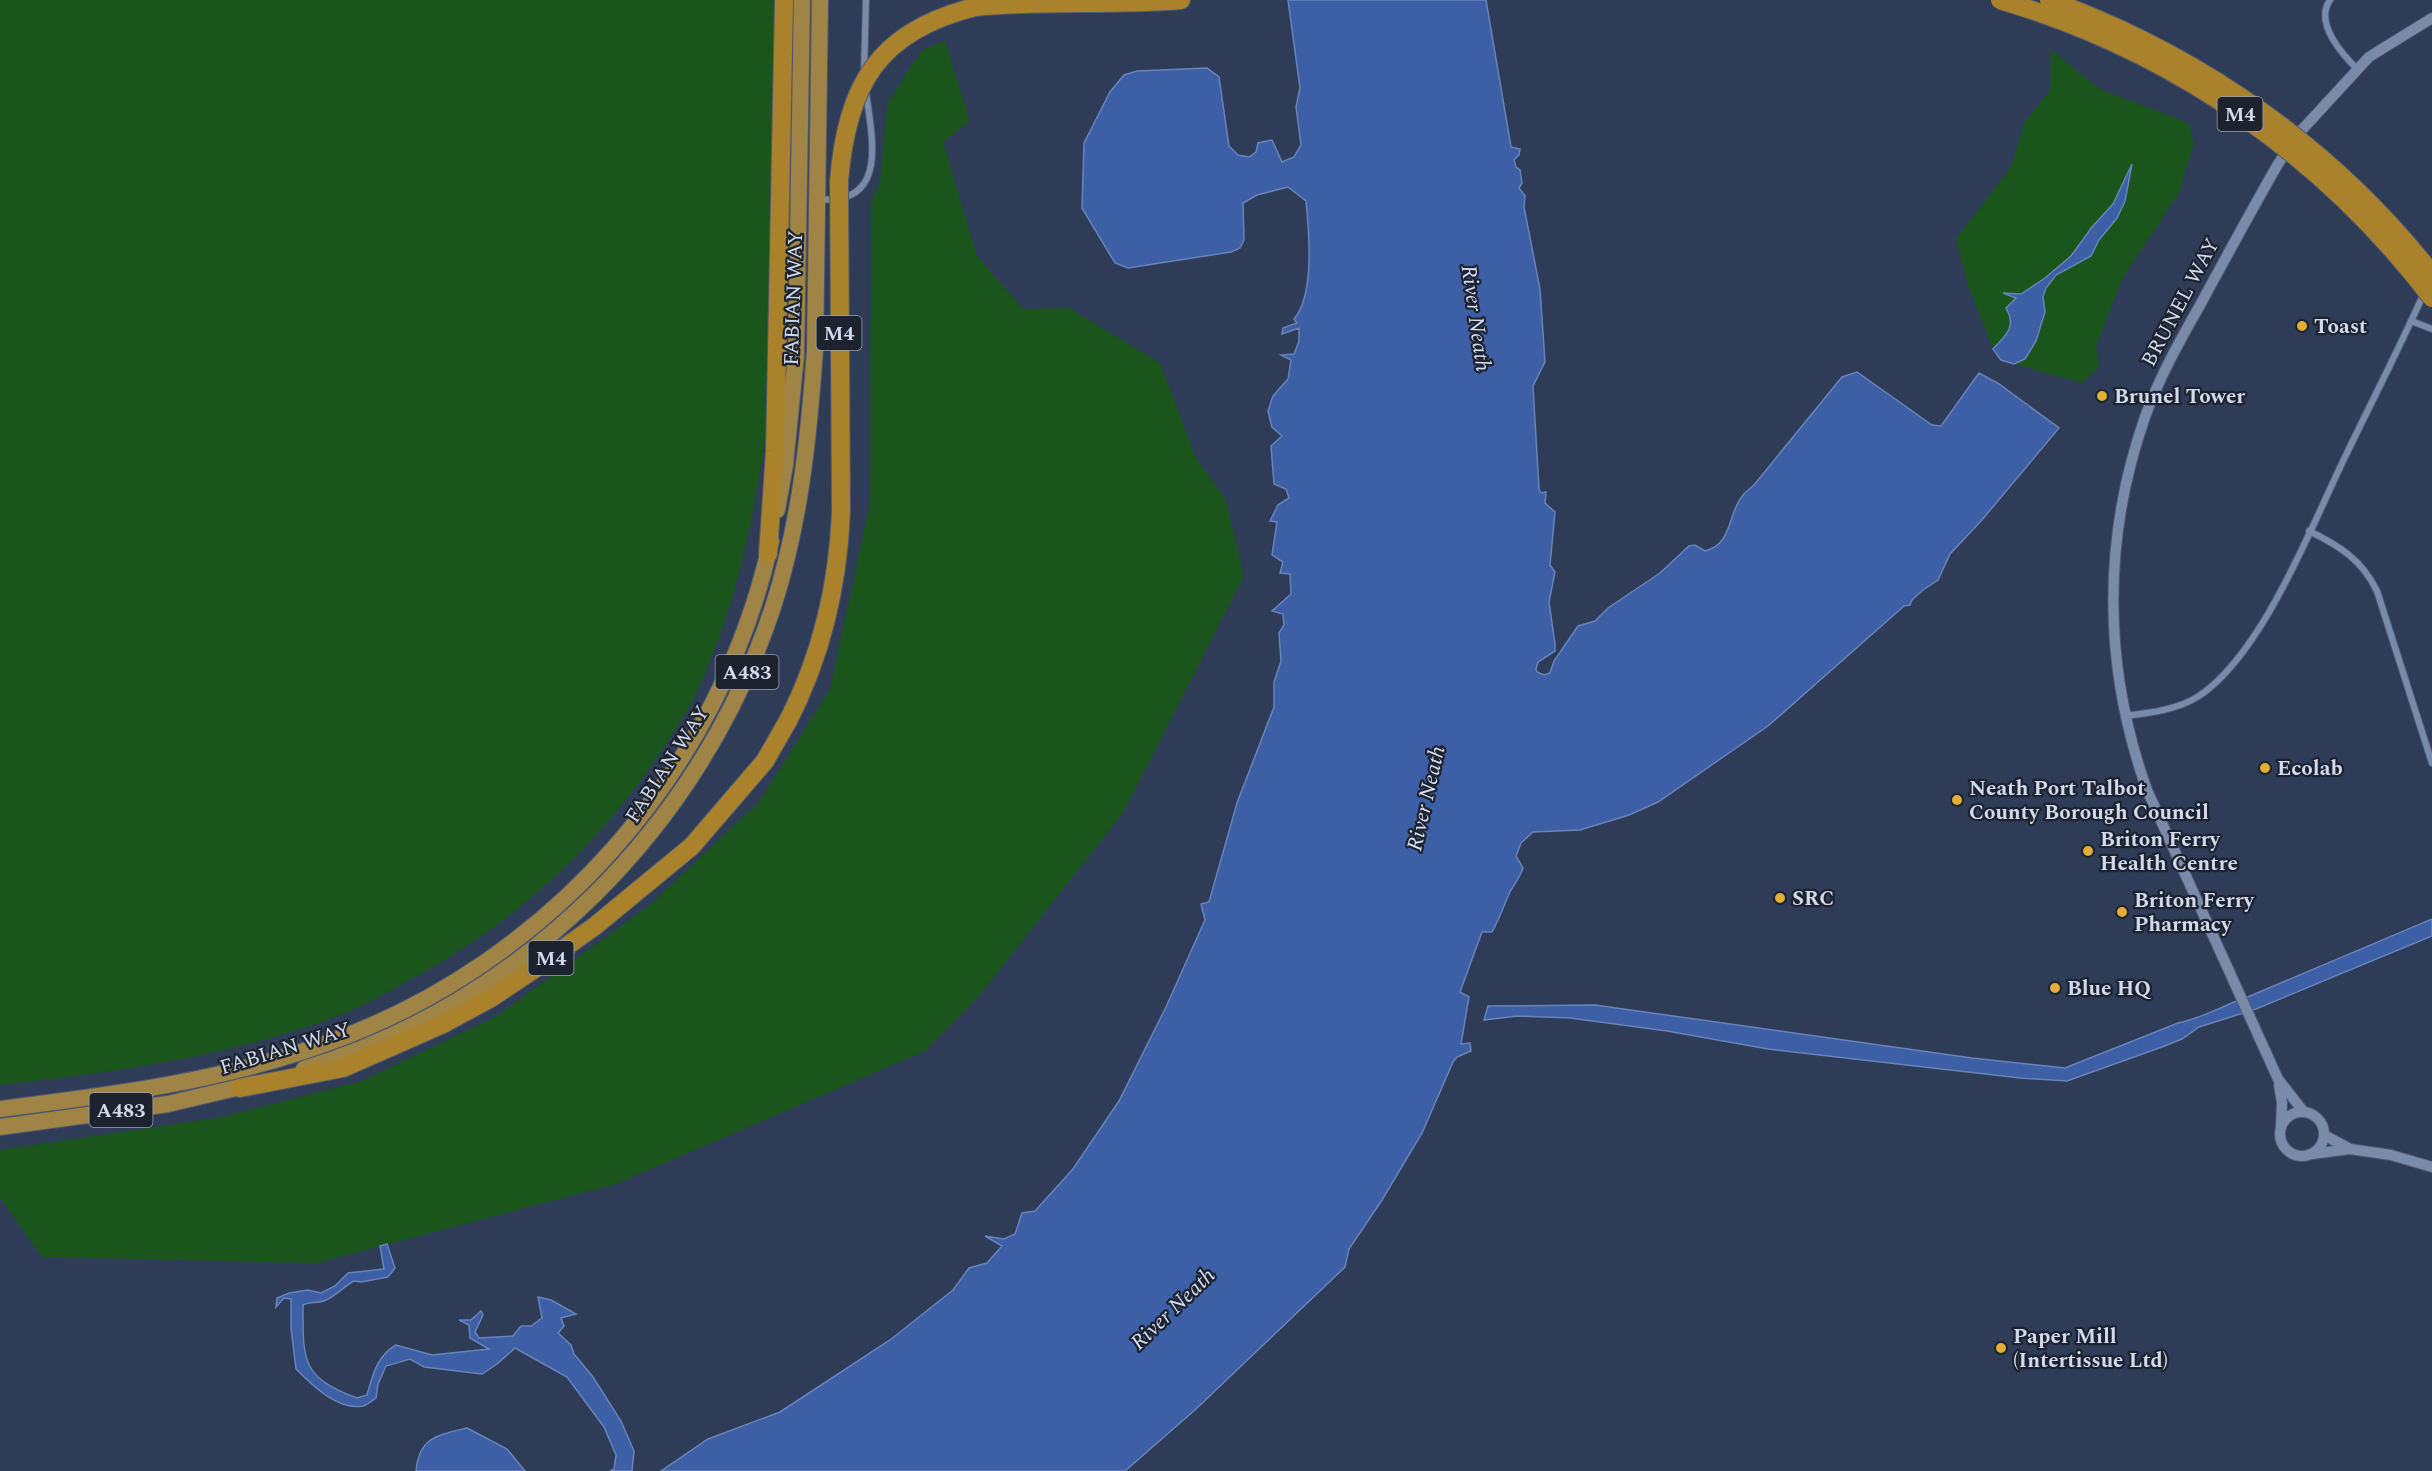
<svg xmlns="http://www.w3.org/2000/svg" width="2432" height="1471" font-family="Spectral,serif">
<rect width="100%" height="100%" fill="#2e3c57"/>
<g fill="#1a561b">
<path d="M0 0H774L768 413C756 513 736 612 692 702 684 717 674 731 665 745 599 848 511 926 404 983 381 996 357 1009 332 1018 225 1057 113 1073 0 1085Z"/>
<path d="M945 41 970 121 943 142 977 256 1023 309 1069 308 1160 363 1196 458 1226 500 1244 576 1123 813 979 996 925 1051 616 1184 317 1263 42 1257 0 1198V1150L222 1117 362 1081 497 1016 650 905 759 802 830 689 870 503 871 201 880 183 887 104 922 50Z"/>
<path d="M2051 50 2100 89 2188 123 2194 143 2179 193 2122 279 2096 346 2099 367 2082 383 2014 364 2025 359 2045 312 2043 296 2046 288 2056 275 2091 256 2099 240 2117 218 2130 167 2113 204 2092 227 2071 256 2045 278 2021 294H2006L2017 298 2009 331 1993 349 1969 288 1956 239 2011 167 2024 123 2050 90Z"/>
</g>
<g fill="#3c5fa5" stroke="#6984ba" stroke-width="1.5">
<path d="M1288 0H1486L1511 147 1520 149 1519 155 1514 160 1516 167 1520 170 1522 183 1519 188 1525 196 1524 207 1540 289 1545 362 1533 386 1539 489 1541 493 1546 492 1545 503 1555 512 1550 565 1555 572 1549 602 1555 644V651L1538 662 1536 669 1537 672 1544 675 1550 673 1554 661 1578 626 1595 621 1608 608 1660 573 1689 546 1695 545 1705 551C1733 544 1727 514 1743 495 1746 491 1751 488 1754 485L1842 377 1857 372 1932 425 1941 426 1979 373 1999 384 2059 428 1981 521 1950 554 1938 580 1923 590 1912 600 1910 605 1904 606 1768 726 1658 802 1629 815 1580 830 1533 832 1521 843 1516 856 1523 868C1520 877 1516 882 1511 890 1504 904 1500 918 1492 932H1482L1460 992 1469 997 1461 1044 1470 1043 1471 1051 1457 1057 1453 1062 1422 1133 1382 1200 1349 1249 1345 1267 1196 1409 1125 1471H661L708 1439 780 1412 890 1340 953 1290 969 1268 987 1263 1002 1246 985 1236 1004 1239 1015 1234 1022 1213 1035 1211 1073 1169 1119 1101 1166 1007 1205 920 1201 904 1209 902 1237 803 1274 707V682L1281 661 1279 633 1284 625 1283 614 1272 611 1291 594 1290 574 1280 573 1283 562 1272 555 1277 522 1270 521 1278 505 1289 498 1286 489 1274 484 1271 446 1282 436 1272 427 1268 411 1273 396 1288 379 1291 360 1281 355 1294 354 1299 341V328L1282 334 1283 328 1297 323 1294 319C1315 295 1309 231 1306 201L1288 187 1257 195 1243 203 1244 240 1240 248 1231 252 1128 268 1115 263 1082 208 1084 143 1110 92 1124 75 1137 71 1207 68 1219 77 1229 146 1238 155 1249 157 1256 152 1258 143 1272 140 1282 162 1294 157 1301 145 1296 107 1300 88Z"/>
<path d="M2132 164 2125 201 2117 218 2099 240 2091 256 2056 275 2046 288 2043 296 2045 312 2036 341 2025 359 2014 364 2001 360 1993 349C2006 335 2017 327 2006 308L2016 298 2003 293 2021 294 2045 278 2071 256 2092 227 2113 204Z"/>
<path d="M2432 919V936L2256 1009 2199 1027 2182 1039 2162 1047 2067 1081 2020 1078 1768 1049 1667 1031 1570 1018 1517 1016 1484 1020 1488 1006 1595 1005 1972 1058 2065 1068 2178 1023C2204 1018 2225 1004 2250 996Z"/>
<path d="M387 1244 395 1268 388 1277 361 1282 354 1281C344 1286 336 1296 326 1300 318 1304 311 1301 303 1305 303 1361 301 1377 357 1398L367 1395C373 1374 377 1356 396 1345L432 1355 489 1349 470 1338 469 1325 459 1320H471L481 1311 483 1315 475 1332 479 1338 513 1336 521 1326H531L542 1318 538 1297 551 1300 576 1314 561 1318 564 1326 558 1333 571 1345 574 1354 593 1377 621 1421 634 1451 632 1471H610L614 1469 616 1455 604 1427 567 1377 515 1348 497 1364 482 1374 424 1367 410 1359 386 1366 378 1384 376 1398C373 1400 367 1405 363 1406 338 1411 312 1385 296 1369L291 1328V1299L284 1298 276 1307 277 1298 289 1293 308 1290 321 1293 335 1286 348 1273 384 1269 380 1246Z"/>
<path d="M467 1428 507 1449 525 1471H416C419 1437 438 1435 467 1428Z"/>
</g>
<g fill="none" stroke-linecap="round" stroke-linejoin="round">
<g stroke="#4e5971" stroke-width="8">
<g id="minor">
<path d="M2330 0C2314 23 2342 54 2357 69"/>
<path d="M864 73 866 0"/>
<path d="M818 199C889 206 872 138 866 92"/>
<path d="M2411 321 2432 329"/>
<path d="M2309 531C2340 546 2362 560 2377 591L2432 763"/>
<path d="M2125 716C2150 713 2177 710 2199 696 2263 653 2311 527 2345 457 2371 403 2399 349 2424 293"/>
</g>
</g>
<g stroke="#4e5971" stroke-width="12">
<g id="tertiary">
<path d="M2279 1085 2282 1103 2281 1125"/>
<path d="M2303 1111 2278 1079 2147 790C2103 667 2102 540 2145 417 2159 378 2179 342 2199 307 2225 259 2251 211 2278 164L2300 132 2369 57 2432 18"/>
<circle cx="2302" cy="1134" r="22"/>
<path d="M2324 1135 2350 1149"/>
<path d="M2312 1154 2350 1149 2391 1155 2432 1167"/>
</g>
</g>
<g stroke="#4e5971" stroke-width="18">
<g id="trunk">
<path d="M777 510 785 465 796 356 802 0"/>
<path d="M304 1069C524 1002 701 826 773 607 800 524 809 436 815 349L820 0"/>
<path d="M0 1109C112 1095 224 1081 330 1042 550 963 721 770 771 541"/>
<path d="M0 1127 168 1104 253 1084"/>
</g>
</g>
<g stroke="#4e5971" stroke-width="20">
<g id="motorway">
<path d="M975 7C1044 0 1112 6 1181 0"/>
<path d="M768 554 775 451 784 0"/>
<path d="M240 1088 343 1068 443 1024 491 998 536 968 595 926 692 846 765 761 789 719"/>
</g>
</g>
<use href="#minor" stroke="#7a8baa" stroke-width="6"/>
<use href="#tertiary" stroke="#7a8baa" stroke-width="10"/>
<use href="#trunk" stroke="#a08445" stroke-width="16"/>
<use href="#motorway" stroke="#aa822c" stroke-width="18"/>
<g stroke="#4e5971" stroke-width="20" stroke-linecap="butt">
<g id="motorway-bridge">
<path d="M2000 0C2173 51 2323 155 2432 298"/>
<path d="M2049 0C2200 55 2333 148 2432 274"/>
<path d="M789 719C822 654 838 585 841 512L839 181C847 85 878 31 975 7"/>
</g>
</g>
<use href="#motorway-bridge" stroke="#aa822c" stroke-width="18"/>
</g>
<g fill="#e3ae35" stroke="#1c232f" stroke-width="2">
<circle cx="2302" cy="326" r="6"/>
<circle cx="2102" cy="396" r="6"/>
<circle cx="2265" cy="768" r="6"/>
<circle cx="1957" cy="800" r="6"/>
<circle cx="2088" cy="851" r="6"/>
<circle cx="1780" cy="898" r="6"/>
<circle cx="2122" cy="912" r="6"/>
<circle cx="2055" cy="988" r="6"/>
<circle cx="2001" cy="1348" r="6"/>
</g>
<g text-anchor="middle" stroke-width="4.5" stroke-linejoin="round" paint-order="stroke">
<g fill="#1c232f" stroke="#9ba3b3" stroke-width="1.5">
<rect x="2217.5" y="97" width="45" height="34" rx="4.5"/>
<rect x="816.5" y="316" width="45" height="34" rx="4.5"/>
<rect x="715.5" y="655" width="63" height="34" rx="4.5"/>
<rect x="528.5" y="941" width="45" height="34" rx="4.5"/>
<rect x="89.5" y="1093" width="63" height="34" rx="4.5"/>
</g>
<g font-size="20" font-weight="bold" fill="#d1daec">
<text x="2240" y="121">M4</text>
<text x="839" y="340">M4</text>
<text x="747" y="679">A483</text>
<text x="551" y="965">M4</text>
<text x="121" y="1117">A483</text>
</g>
<g font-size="21" fill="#d1daec" stroke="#1c232f">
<text transform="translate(793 298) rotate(-88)" y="7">FABIAN WAY</text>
<text transform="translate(2180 302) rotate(-62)" y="7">BRUNEL WAY</text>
<text transform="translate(667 764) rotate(-57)" y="7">FABIAN WAY</text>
<text transform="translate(285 1048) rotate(-17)" y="7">FABIAN WAY</text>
</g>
<g font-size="21" font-weight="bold" fill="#d1daec" stroke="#1c232f" text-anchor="start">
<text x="2314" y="333">Toast</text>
<text x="2114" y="403">Brunel Tower</text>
<text x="2277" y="775">Ecolab</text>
<text x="1969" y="795">Neath Port Talbot<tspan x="1969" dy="24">County Borough Council</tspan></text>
<text x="2100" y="846">Briton Ferry<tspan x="2100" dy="24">Health Centre</tspan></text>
<text x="1792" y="905">SRC</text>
<text x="2134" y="907">Briton Ferry<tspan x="2134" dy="24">Pharmacy</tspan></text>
<text x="2067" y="995">Blue HQ</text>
<text x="2013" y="1343">Paper Mill<tspan x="2013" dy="24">(Intertissue Ltd)</tspan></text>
</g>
<g font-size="22" font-style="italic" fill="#d5dff4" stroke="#1c232f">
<text transform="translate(1477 318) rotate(82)" y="8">River Neath</text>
<text transform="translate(1425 798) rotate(-77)" y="8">River Neath</text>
<text transform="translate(1172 1308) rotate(-44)" y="8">River Neath</text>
</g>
</g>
</svg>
